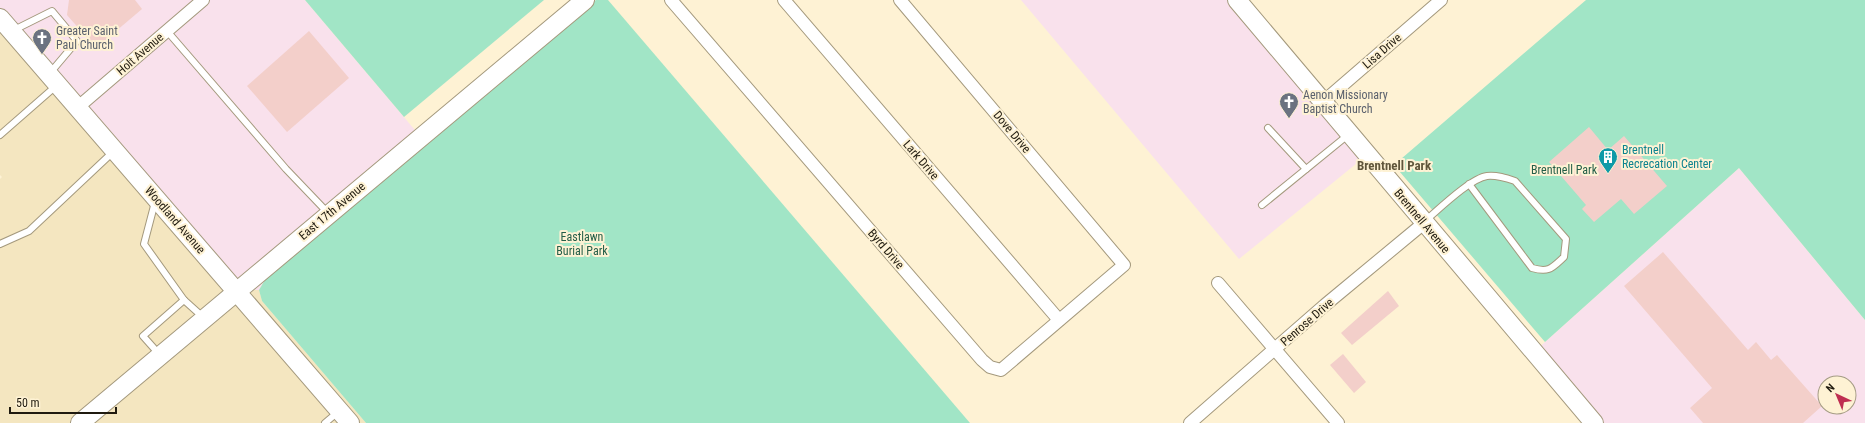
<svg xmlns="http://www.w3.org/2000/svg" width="1865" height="423" font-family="'Roboto Condensed',sans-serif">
<rect width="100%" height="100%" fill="#fef2d4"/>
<g fill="#f9e1ec" fill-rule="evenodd">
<path d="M0 0H305L425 142 269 273 259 290H235L0 17Z"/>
<path d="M1021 0H1238L1367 155 1239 259Z"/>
<path d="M1739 168 1865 320V423H1596L1535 351ZM1825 383H1849V407H1825Z"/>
</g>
<path fill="#f4e6c0" d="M0 17 235 290H259L262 301 366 423H0V179L2 177 0 175Z"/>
<g fill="#a1e5c6">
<path d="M305 0H544L404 117Z"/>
<path d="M596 0H608L970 423H366L262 301 259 290 269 273Z"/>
<path d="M1586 0H1865V320L1739 168 1545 342 1394 165Z"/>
</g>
<g fill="#f3cfca">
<path d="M69 0H135L142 9 96 48 67 15Z"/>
<path d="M309 31 349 78 287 132 247 86Z"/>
<path d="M1589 127 1608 150 1624 136 1667 186 1634 214 1621 199 1594 222 1582 209 1586 205 1549 162Z"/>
<path d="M1663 252 1748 350 1756 342 1771 360 1777 355 1822 406 1803 423H1703L1690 408 1712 388 1624 286Z"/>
<path d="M1388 291 1399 306 1352 345 1341 333Z"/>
<path d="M1343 354 1366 382 1354 393 1330 365Z"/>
</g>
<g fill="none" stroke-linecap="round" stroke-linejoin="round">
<g stroke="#a4997d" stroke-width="8">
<g id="lane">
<path d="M14 30 52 11 77 41 50 73"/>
<path d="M167 31 286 169 329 214"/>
<path d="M1268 128 1306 169"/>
<path d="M0 135 56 86"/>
<path d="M155 202 144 244 184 300 204 318"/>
<path d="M1262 205 1348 135"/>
<path d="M1426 220C1439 209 1471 178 1487 176 1497 175 1506 178 1515 181L1566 239 1564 257C1552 268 1549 273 1532 268L1469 184"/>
<path d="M0 244 29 231 113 152"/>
<path d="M159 354 143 336 184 300"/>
<path d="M325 423 338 412"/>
</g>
</g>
<g stroke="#a4997d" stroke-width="14">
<g id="street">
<path d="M671 0 982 360 990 367 1001 370 1124 265 900 0"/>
<path d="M784 0 1059 320"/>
<path d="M1323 102 1441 0"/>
<path d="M77 108 203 0"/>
<path d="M1218 283 1338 423"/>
<path d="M1190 423 1325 305 1424 223"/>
</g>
</g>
<g stroke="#a4997d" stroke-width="20">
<g id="secondary">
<path d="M1237 0 1594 423"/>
<path d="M0 18 350 423"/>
<path d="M80 423 585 0"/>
</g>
</g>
<use href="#lane" stroke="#fff" stroke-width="6"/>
<use href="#street" stroke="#fff" stroke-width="12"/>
<use href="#secondary" stroke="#fff" stroke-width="18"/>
</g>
<defs>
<g id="church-pin" transform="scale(1)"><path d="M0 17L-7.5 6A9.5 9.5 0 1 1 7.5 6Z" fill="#6b7280" stroke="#fef2d4"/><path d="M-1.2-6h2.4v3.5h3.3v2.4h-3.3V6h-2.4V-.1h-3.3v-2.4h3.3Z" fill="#fff"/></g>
<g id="building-pin" transform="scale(1)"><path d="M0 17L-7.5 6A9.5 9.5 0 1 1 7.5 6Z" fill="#0f9aa8" stroke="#fef2d4"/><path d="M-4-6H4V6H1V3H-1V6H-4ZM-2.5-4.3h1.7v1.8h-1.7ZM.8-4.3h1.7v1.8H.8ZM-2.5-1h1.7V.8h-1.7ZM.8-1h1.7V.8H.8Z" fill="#fff"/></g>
</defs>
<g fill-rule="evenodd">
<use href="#church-pin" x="42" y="38"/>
<use href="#church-pin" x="1289" y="102"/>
<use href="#building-pin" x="1608" y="157"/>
</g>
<g text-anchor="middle" stroke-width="4" stroke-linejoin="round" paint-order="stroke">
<g font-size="12" fill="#5b616d" stroke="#fef2d4" text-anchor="start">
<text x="56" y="35">Greater Saint<tspan x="56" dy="14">Paul Church</tspan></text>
<text x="1303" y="99">Aenon Missionary<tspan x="1303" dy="14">Baptist Church</tspan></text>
</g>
<g font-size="12" fill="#1f1a0f" stroke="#fef2d4">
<text transform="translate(1382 51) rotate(-41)" y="4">Lisa Drive</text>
<text transform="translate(140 54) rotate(-41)" y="4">Holt Avenue</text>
<text transform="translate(1012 132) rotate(50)" y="4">Dove Drive</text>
<text transform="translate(921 160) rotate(49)" y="4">Lark Drive</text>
<text transform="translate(332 211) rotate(-40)" y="4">East 17th Avenue</text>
<text transform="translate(175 220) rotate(49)" y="4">Woodland Avenue</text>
<text transform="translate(1422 221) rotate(50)" y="4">Brentnell Avenue</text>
<text transform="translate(886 249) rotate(49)" y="4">Byrd Drive</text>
<text transform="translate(1307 322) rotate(-41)" y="4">Penrose Drive</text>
</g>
<g font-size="12" fill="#0d838f" stroke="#fef2d4" text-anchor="start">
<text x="1622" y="154">Brentnell<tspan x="1622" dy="14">Recrecation Center</tspan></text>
</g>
<g font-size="12" fill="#245e48" stroke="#fef2d4">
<text x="1564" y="174">Brentnell Park</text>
<text x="582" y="241">Eastlawn<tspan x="582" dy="14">Burial Park</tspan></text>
</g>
<g font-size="13" font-weight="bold" fill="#60563c" stroke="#fef2d4">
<text x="1394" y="170">Brentnell Park</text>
</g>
</g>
<g transform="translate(1837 395) rotate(316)"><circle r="19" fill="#fef2d4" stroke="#a59c85"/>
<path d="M0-3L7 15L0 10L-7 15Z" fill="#bf2e51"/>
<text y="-6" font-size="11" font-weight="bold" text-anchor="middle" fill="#1f1a0f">N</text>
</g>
<path d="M10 407v6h106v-6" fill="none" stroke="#1f1a0f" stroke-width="2"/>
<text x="16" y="407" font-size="12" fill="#1f1a0f" stroke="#fef2d4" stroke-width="3" paint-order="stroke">50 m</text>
</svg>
